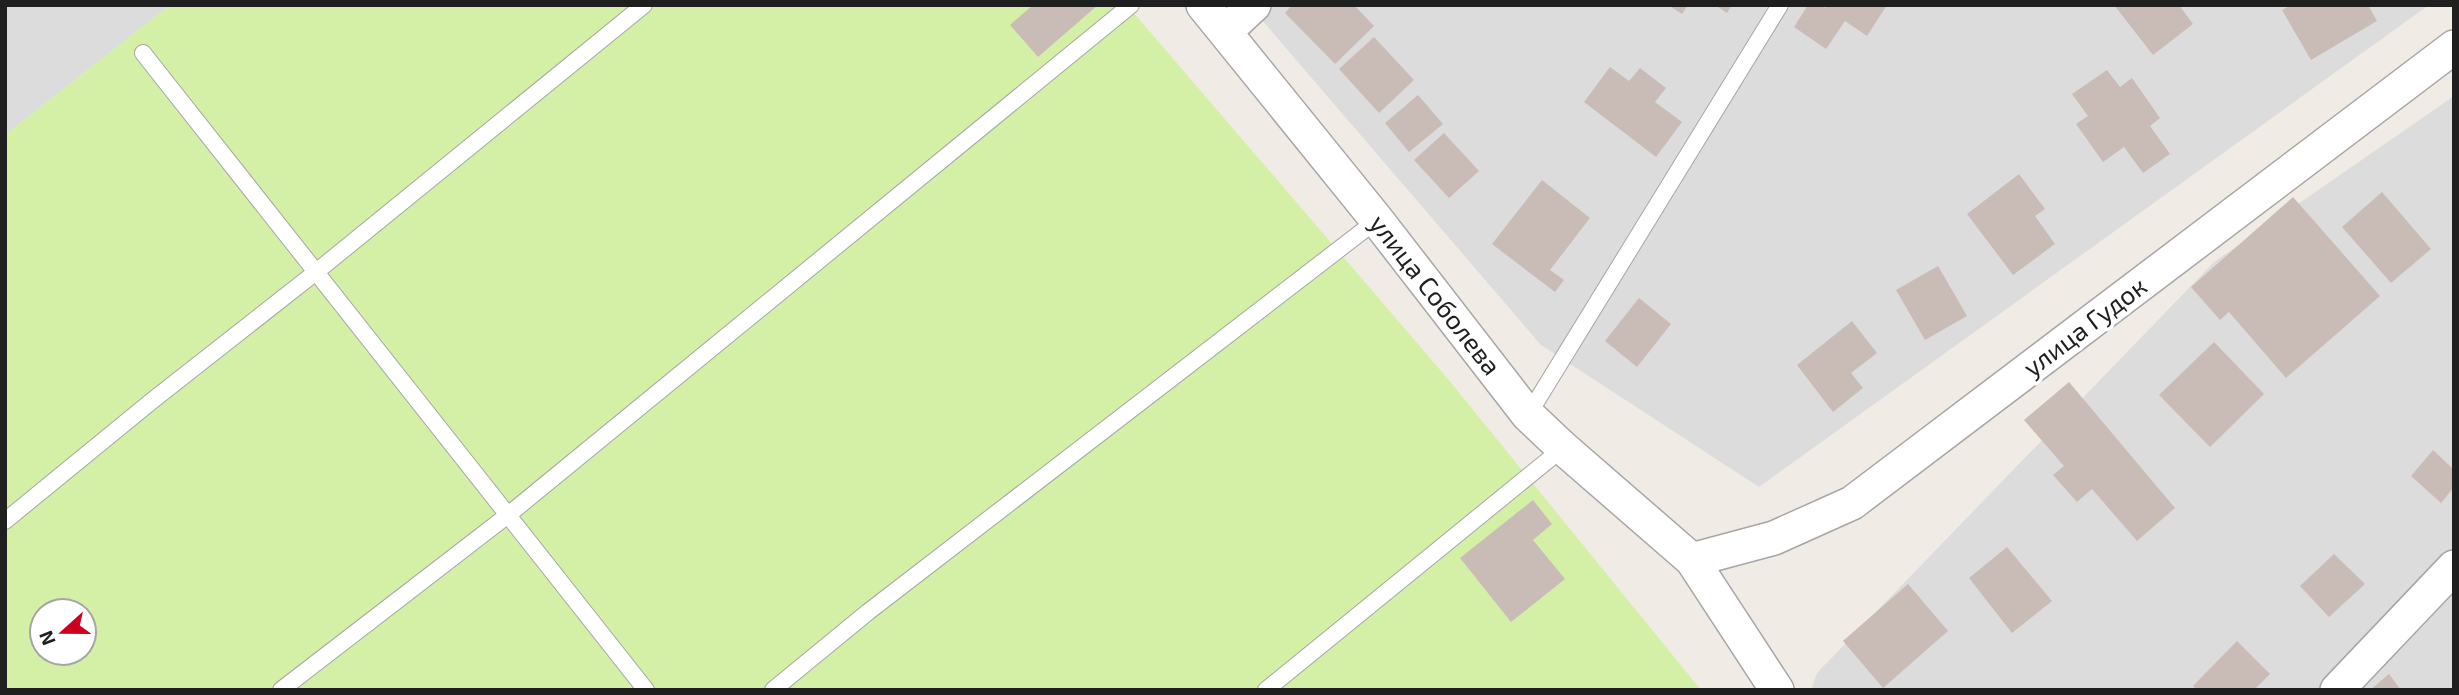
<svg xmlns="http://www.w3.org/2000/svg" width="2459" height="695" font-family="'Exo 2',sans-serif">
<rect width="100%" height="100%" fill="#f1ebe5"/>
<g fill="#dddcdc">
<path d="M5 5H170L5 135Z"/>
<path d="M1249 5H2429L1759 487 1541 345Z"/>
<path d="M2454 96V690H1811L1817 673 2214 262Z"/>
</g>
<path fill="#d4f0a6" fill-rule="evenodd" d="M170 5H1127L1448 379 1701 690H5V135ZM42 611H84V653H42Z"/>
<g fill="#c9bcb7">
<path d="M1033 5H1098L1038 57 1010 25Z"/>
<path d="M1292 5H1354L1374 26 1335 64 1285 13Z"/>
<path d="M1668 5H1688L1682 14Z"/>
<path d="M1715 5H1732L1727 13Z"/>
<path d="M1808 5H1822L1825 8 1827 5H1887L1867 36 1845 21 1826 49 1794 27Z"/>
<path d="M2114 5H2179L2193 24 2153 55Z"/>
<path d="M2291 5H2368L2377 21 2311 60 2282 10Z"/>
<path d="M1374 37 1414 80 1379 113 1339 69Z"/>
<path d="M1610 67 1629 81 1640 68 1666 88 1655 102 1682 122 1656 157 1584 102Z"/>
<path d="M2107 70 2120 87 2132 78 2160 118 2150 126 2170 154 2143 173 2124 147 2103 162 2076 124 2088 116 2072 94Z"/>
<path d="M1418 95 1443 124 1409 152 1385 123Z"/>
<path d="M1444 133 1479 171 1449 198 1414 160Z"/>
<path d="M2019 174 2045 209 2035 216 2055 244 2013 275 1967 214Z"/>
<path d="M1542 180 1590 218 1550 270 1564 280 1555 292 1492 244Z"/>
<path d="M2382 192 2431 249 2391 283 2342 227Z"/>
<path d="M2293 197 2380 296 2286 378 2229 312 2220 320 2191 287Z"/>
<path d="M1938 266 1967 316 1925 340 1896 290Z"/>
<path d="M1639 298 1671 324 1637 367 1605 341Z"/>
<path d="M1852 321 1877 353 1851 373 1863 388 1833 412 1797 365Z"/>
<path d="M2214 342 2264 394 2210 447 2159 395Z"/>
<path d="M2069 382 2175 508 2137 541 2092 489 2077 502 2053 475 2064 466 2024 420Z"/>
<path d="M2433 450 2454 470V487L2441 503 2411 476Z"/>
<path d="M1533 500 1552 524 1533 540 1565 579 1511 622 1460 558Z"/>
<path d="M2007 547 2052 601 2012 633 1969 578Z"/>
<path d="M2334 554 2365 584 2329 617 2300 586Z"/>
<path d="M1908 584 1948 631 1883 688 1843 641Z"/>
<path d="M2237 641 2270 674 2254 690H2197L2193 686Z"/>
<path d="M2389 674 2401 690H2370Z"/>
</g>
<g fill="none" stroke-linecap="round" stroke-linejoin="round">
<g stroke="#a6a6a6" stroke-width="18">
<g id="lane">
<path d="M143 53 646 690"/>
<path d="M1528 415 1780 5"/>
<path d="M5 521 153 400 316 272 644 5"/>
<path d="M281 690 508 515 1131 5"/>
<path d="M773 690 868 612 1377 220"/>
<path d="M1266 690 1563 448"/>
</g>
</g>
<g stroke="#a6a6a6" stroke-width="36">
<g id="street">
<path d="M1203 5 1377 220 1528 415 1563 448 1692 560 1777 690"/>
<path d="M1226 31 1254 5"/>
<path d="M1692 560 1774 538 1852 503 2454 47"/>
<path d="M2337 690 2454 567"/>
</g>
</g>
<use href="#lane" stroke="#fff" stroke-width="16"/>
<use href="#street" stroke="#fff" stroke-width="33"/>
</g>
<g text-anchor="middle" stroke-width="7" stroke-linejoin="round" paint-order="stroke">
<g font-size="26" fill="#1f1f1f" stroke="#fff">
<text transform="translate(1435 295) rotate(52)" y="9">улица Соболева</text>
<text transform="translate(2085 327) rotate(-37)" y="9">улица Гудок</text>
</g>
</g>
<rect width="2459" height="695" fill="none" stroke="#1f1f1f" stroke-width="14"/>
<g transform="translate(63 632) rotate(249)"><circle r="33" fill="#ffffff" stroke="#a5a5a5" stroke-width="2"/>
<path d="M0-5L12 26L0 18L-12 26Z" fill="#cf001d"/>
<text y="-10" font-size="19" font-weight="bold" text-anchor="middle" fill="#1f1f1f">N</text>
</g>
</svg>
